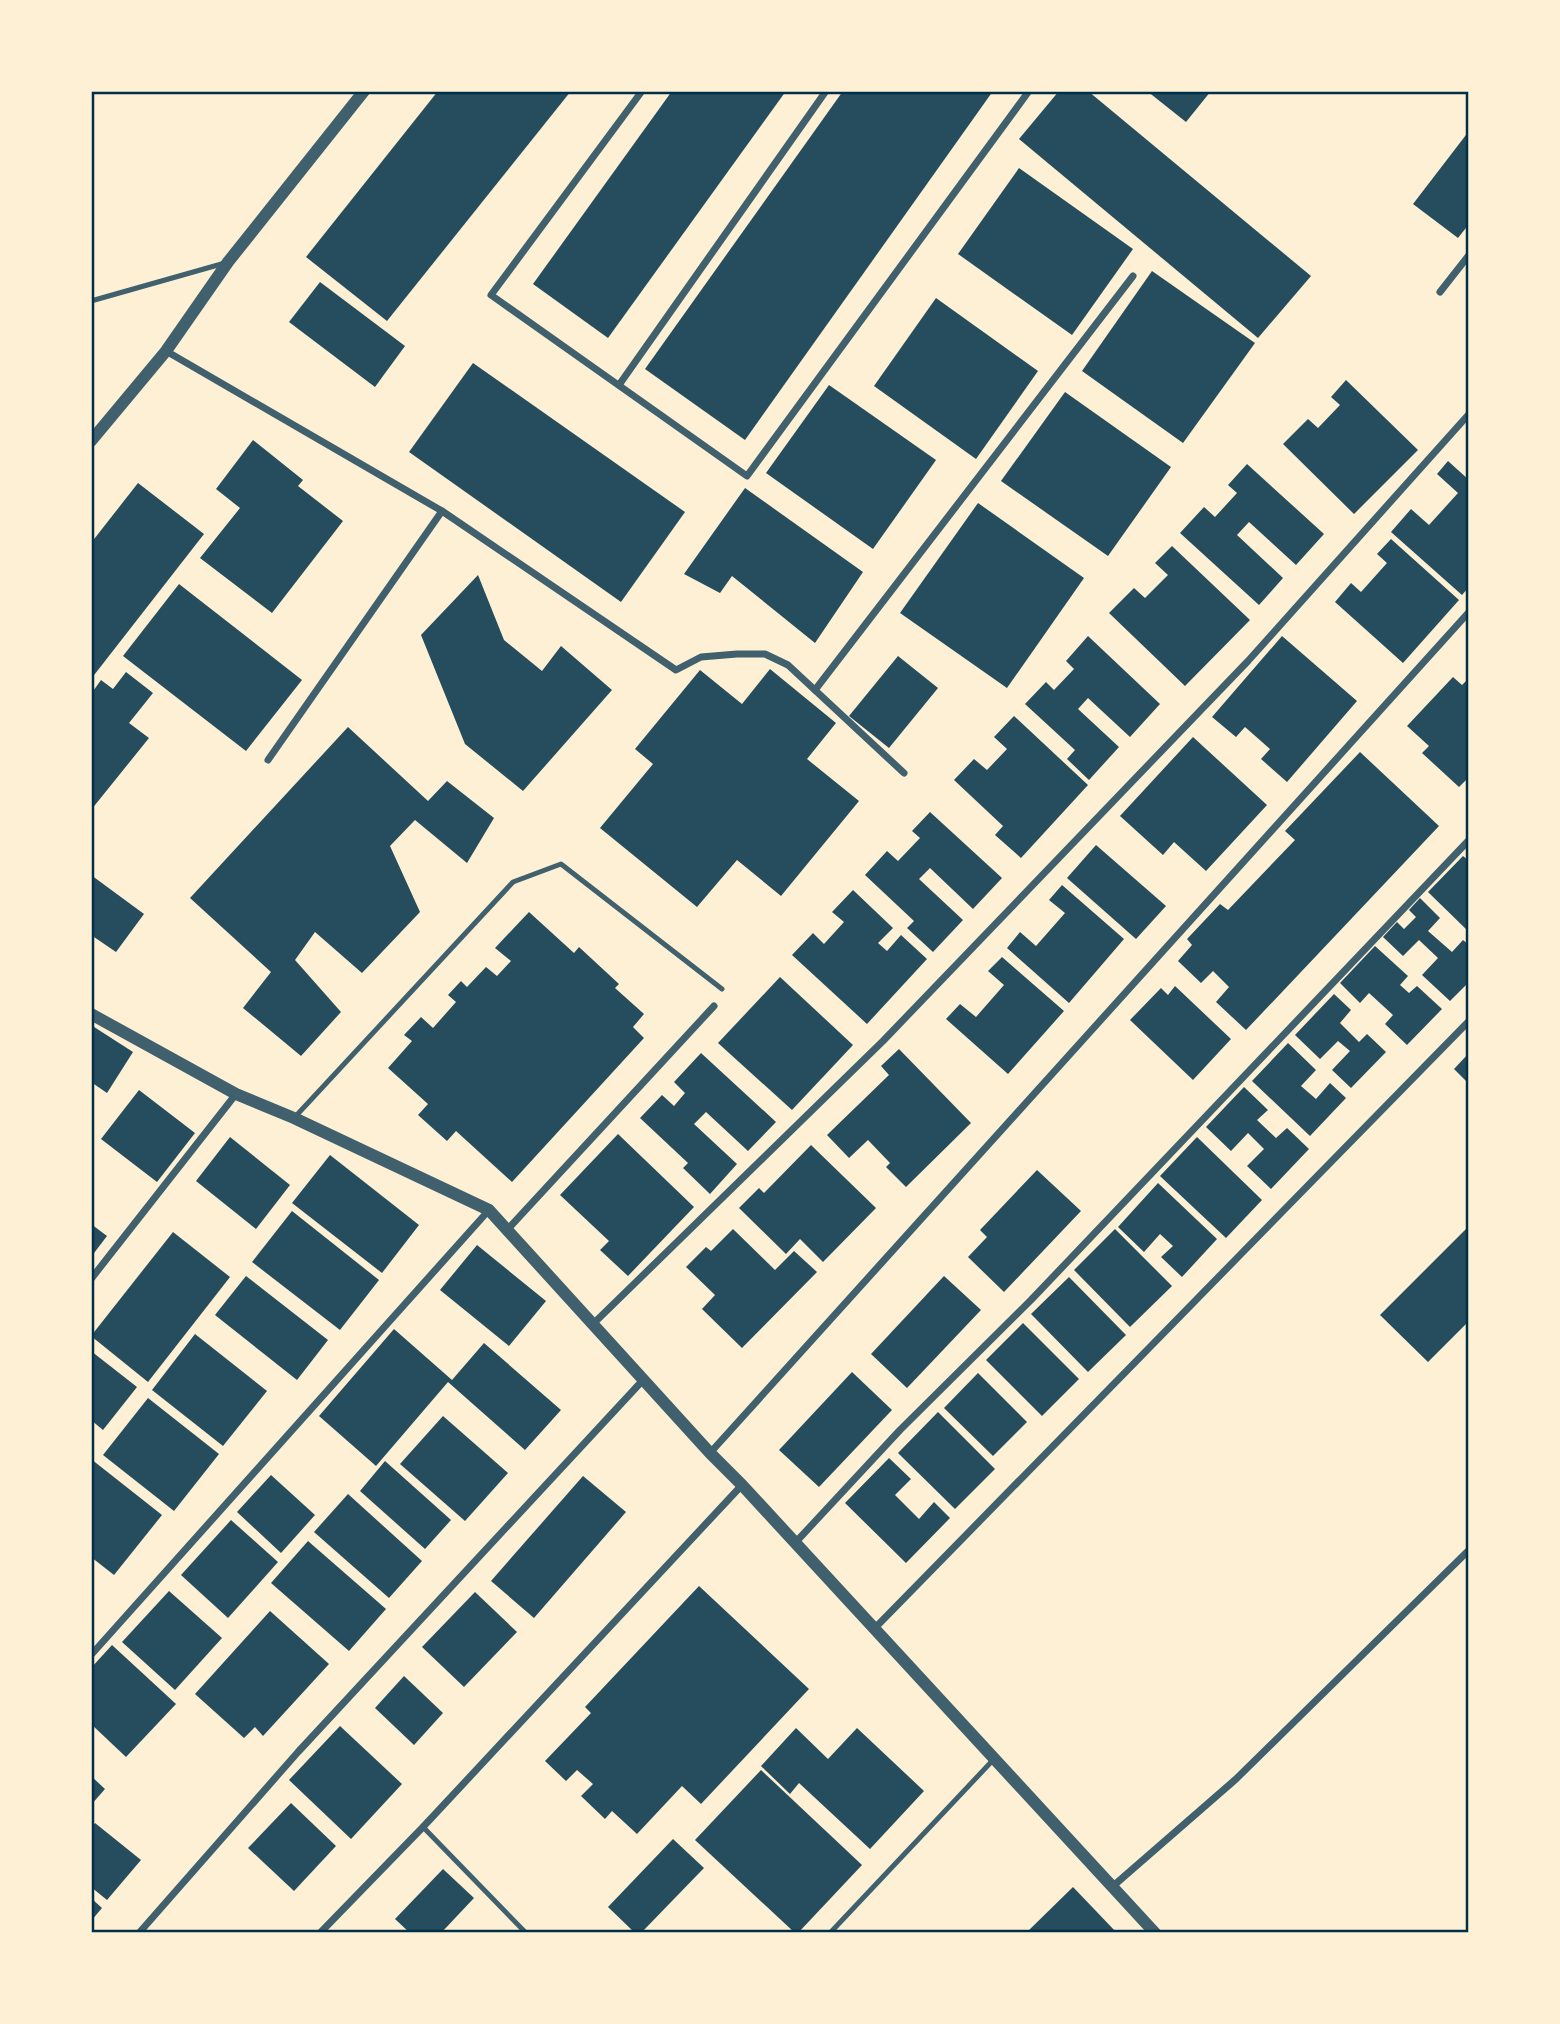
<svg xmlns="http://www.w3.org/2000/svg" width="1560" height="2024" font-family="'Titillium Web',sans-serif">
<rect width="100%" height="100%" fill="#fdf0d5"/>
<g fill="#264d5e">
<path d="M438 91H571L387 321 306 257Z"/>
<path d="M672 91H786L608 338 533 284Z"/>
<path d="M843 91H993L745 440 645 369Z"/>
<path d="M1059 91H1088L1311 276 1258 338 1019 139Z"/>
<path d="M1147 91H1211L1186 122Z"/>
<path d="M1469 131V224L1458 238 1413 204Z"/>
<path d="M1019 168 1133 249 1072 335 958 254Z"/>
<path d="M1152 271 1255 343 1183 443 1082 371Z"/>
<path d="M320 282 405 346 375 387 289 322Z"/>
<path d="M936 298 1038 371 976 459 874 386Z"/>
<path d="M473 363 685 512 621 602 409 452Z"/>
<path d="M1346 380 1418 450 1354 514 1283 444 1308 419 1318 428 1340 405 1331 397Z"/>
<path d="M829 385 936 460 873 549 766 473Z"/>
<path d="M1065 392 1171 467 1108 556 1001 481Z"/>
<path d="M253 440 303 480 298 486 343 521 272 613 200 558 240 508 216 489Z"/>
<path d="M1448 461 1469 480V587L1462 595 1391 532 1411 509 1429 525 1458 493 1437 474Z"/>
<path d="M1247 464 1324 534 1296 565 1249 522 1237 535 1283 578 1259 605 1180 533 1204 507 1215 517 1237 493 1228 485Z"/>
<path d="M138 483 204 534 91 679V543Z"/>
<path d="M745 488 863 572 815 643 732 576 720 593 684 574Z"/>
<path d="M978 503 1084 578 1007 688 900 613Z"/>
<path d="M1391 539 1459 600 1403 663 1335 602 1351 583 1361 592 1387 563 1377 554Z"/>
<path d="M1172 546 1250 620 1185 686 1109 613 1134 588 1145 598 1168 575 1155 563Z"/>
<path d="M478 575 504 640 542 671 561 646 612 690 523 791 465 744 421 635Z"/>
<path d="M179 584 302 680 246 751 123 656Z"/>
<path d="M1088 636 1160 704 1130 737 1088 698 1078 709 1119 747 1089 780 1067 759 1075 750 1025 704 1046 682 1054 690 1074 669 1066 661Z"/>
<path d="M1282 636 1357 701 1287 782 1261 759 1270 749 1245 727 1236 737 1212 717Z"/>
<path d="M898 656 938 688 889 748 849 716Z"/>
<path d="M770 669 836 723 807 759 859 801 781 896 737 860 697 907 600 828 653 764 635 749 700 670 742 704Z"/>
<path d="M126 672 153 693 129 723 149 738 91 810V694L101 680 113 689Z"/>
<path d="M1453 677 1462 685 1469 678V779L1468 778 1459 787 1422 753 1429 746 1407 726Z"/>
<path d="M1014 716 1088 785 1021 858 995 835 1003 826 954 780 974 759 987 770 1007 749 994 737Z"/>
<path d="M348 727 428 801 447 781 494 818 467 863 415 820 390 846 420 912 362 973 315 932 295 960 341 1012 301 1056 243 1008 271 972 190 898Z"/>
<path d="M1193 737 1267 805 1206 871 1174 842 1163 855 1120 816Z"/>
<path d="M1360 752 1439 826 1246 1030 1216 1002 1229 987 1213 971 1201 983 1178 961 1192 945 1187 939 1220 904 1228 910 1295 840 1285 831Z"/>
<path d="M930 812 1002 878 973 909 930 868 919 879 963 920 933 952 907 928 914 921 865 875 887 851 898 861 920 838 912 831Z"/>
<path d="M1096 845 1166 906 1136 939 1067 878Z"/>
<path d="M1463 856 1469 861V932L1428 892Z"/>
<path d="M91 875 144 914 116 952 91 935Z"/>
<path d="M1062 885 1124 939 1069 1003 1007 948 1020 932 1036 946 1065 913 1049 900Z"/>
<path d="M853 890 893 928 878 943 887 951 901 935 927 959 867 1024 792 955 813 933 824 944 844 922 832 912Z"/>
<path d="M1420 898 1440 918 1428 931 1452 952 1463 940 1469 945V982L1450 1001 1422 975 1438 958 1419 940 1403 956 1383 937 1397 922 1404 929 1416 917 1409 910Z"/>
<path d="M529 912 574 953 579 947 619 984 615 988 644 1014 633 1027 644 1038 512 1182 456 1131 447 1141 418 1115 428 1104 388 1068 412 1041 404 1035 421 1017 433 1028 456 1002 448 995 461 981 467 987 486 967 497 976 511 961 495 948Z"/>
<path d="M1375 946 1408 976 1400 985 1409 993 1417 986 1442 1009 1407 1045 1385 1024 1393 1015 1369 993 1360 1003 1340 983Z"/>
<path d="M1002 957 1064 1011 1008 1074 946 1019 960 1004 976 1017 1004 985 988 971Z"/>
<path d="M780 977 853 1045 792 1110 718 1043Z"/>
<path d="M1175 986 1231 1039 1193 1080 1130 1020 1161 988 1168 995Z"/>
<path d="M1334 994 1351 1010 1340 1023 1359 1042 1367 1034 1386 1052 1351 1088 1332 1070 1350 1051 1338 1041 1320 1059 1295 1035Z"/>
<path d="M91 1025 133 1052 107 1093 91 1082Z"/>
<path d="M1288 1043 1316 1070 1301 1086 1316 1099 1330 1083 1346 1098 1310 1136 1252 1081Z"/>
<path d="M899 1049 971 1123 906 1187 886 1167 890 1163 868 1140 849 1158 827 1135 889 1075 881 1066Z"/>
<path d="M701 1053 776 1122 748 1151 706 1112 694 1124 737 1164 710 1194 683 1168 688 1163 640 1118 662 1095 674 1106 685 1093 674 1082Z"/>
<path d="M1469 1053V1084L1454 1069Z"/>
<path d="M1244 1087 1268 1110 1257 1120 1276 1138 1287 1128 1309 1149 1271 1189 1247 1166 1264 1149 1248 1133 1231 1151 1206 1127Z"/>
<path d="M139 1090 195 1133 157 1182 101 1139Z"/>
<path d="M618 1134 694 1207 628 1276 600 1250 609 1241 560 1195Z"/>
<path d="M230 1137 290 1185 256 1229 196 1181Z"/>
<path d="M1197 1137 1262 1200 1226 1238 1160 1176Z"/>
<path d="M811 1145 876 1208 823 1262 800 1239 786 1254 739 1208 759 1188 764 1193Z"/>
<path d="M330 1155 419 1225 382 1273 292 1203Z"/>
<path d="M1037 1170 1081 1211 1004 1292 968 1257 987 1237 980 1230Z"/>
<path d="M1158 1183 1217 1239 1182 1277 1161 1257 1173 1246 1160 1234 1144 1252 1118 1227Z"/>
<path d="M292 1211 379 1280 340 1330 252 1262Z"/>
<path d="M91 1224 107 1236 91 1257Z"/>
<path d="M1469 1226V1326L1467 1323 1428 1362 1380 1315Z"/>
<path d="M733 1229 775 1270 794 1251 817 1272 742 1348 702 1309 715 1295 686 1267 706 1247 711 1251Z"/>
<path d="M1115 1229 1172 1286 1130 1327 1074 1270Z"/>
<path d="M173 1232 230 1277 148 1382 91 1336Z"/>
<path d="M477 1245 546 1301 509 1346 440 1290Z"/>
<path d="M246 1276 328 1340 297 1380 215 1315Z"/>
<path d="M944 1276 981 1310 907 1388 871 1354Z"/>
<path d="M1069 1277 1126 1335 1088 1372 1031 1314Z"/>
<path d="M1023 1323 1079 1379 1042 1416 986 1360Z"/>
<path d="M394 1329 452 1380 484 1343 561 1410 525 1450 448 1382 376 1466 319 1416Z"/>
<path d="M195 1334 267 1391 223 1446 152 1390Z"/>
<path d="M91 1351 137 1387 103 1430 91 1420Z"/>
<path d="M852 1372 892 1410 819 1487 779 1450Z"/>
<path d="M978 1373 1027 1422 993 1456 944 1408Z"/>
<path d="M148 1398 219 1454 174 1511 103 1455Z"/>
<path d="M938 1412 995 1469 955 1509 898 1453Z"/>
<path d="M443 1416 508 1473 465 1521 400 1464Z"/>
<path d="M889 1458 911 1479 895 1495 919 1519 934 1502 950 1518 906 1563 845 1503Z"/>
<path d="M91 1459 162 1515 114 1575 91 1557Z"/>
<path d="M385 1461 451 1520 425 1549 360 1491Z"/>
<path d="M271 1475 315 1515 281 1553 237 1512Z"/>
<path d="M583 1476 626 1512 534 1618 491 1581Z"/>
<path d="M348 1494 422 1561 389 1598 314 1532Z"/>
<path d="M231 1520 278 1562 228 1618 181 1575Z"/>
<path d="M308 1541 386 1609 349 1651 271 1583Z"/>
<path d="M699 1586 809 1689 701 1804 682 1786 637 1834 612 1811 605 1819 581 1796 593 1784 577 1770 566 1781 545 1761 591 1713 585 1707Z"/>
<path d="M169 1591 222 1638 175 1690 122 1642Z"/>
<path d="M475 1592 517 1632 464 1687 422 1647Z"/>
<path d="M270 1611 329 1664 263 1736 255 1727 244 1738 195 1694Z"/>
<path d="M112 1645 176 1704 126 1757 91 1724V1668Z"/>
<path d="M404 1676 443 1713 414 1745 375 1708Z"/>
<path d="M340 1726 402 1784 351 1839 289 1780Z"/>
<path d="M796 1728 828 1759 857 1728 924 1791 870 1849 799 1783 790 1794 761 1766Z"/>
<path d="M761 1770 862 1865 798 1933H795L695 1840Z"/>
<path d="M91 1776 105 1789 91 1805Z"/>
<path d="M291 1803 336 1846 294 1891 248 1848Z"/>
<path d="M95 1823 141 1860 107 1900 91 1887V1829Z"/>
<path d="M673 1839 704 1868 641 1933H635L608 1907Z"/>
<path d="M443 1869 474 1898 441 1933H410L395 1919Z"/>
<path d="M1073 1887 1117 1933H1026Z"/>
<path d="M91 1898 102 1908 91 1921Z"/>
</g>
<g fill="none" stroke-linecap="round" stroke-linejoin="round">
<g stroke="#3f606c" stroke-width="5">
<path d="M91 301 225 263"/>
<path d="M294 1118 513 882 561 864 722 989"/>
<path d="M423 1827 526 1933"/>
<path d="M830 1933 994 1759"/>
</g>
<g stroke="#3f606c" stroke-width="7">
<path d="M642 91 491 295 747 476 1029 91"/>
<path d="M1440 292 1469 255"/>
<path d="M166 351 442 511 676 670 701 657 737 654H765L788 665 904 773"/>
<path d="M619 385 826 91"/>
<path d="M815 690 1133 276"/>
<path d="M268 760 442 511"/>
<path d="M507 1230 714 1006"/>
<path d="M91 1279 236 1094"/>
<path d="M593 1324 883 1041 1248 661 1469 414"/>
<path d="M710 1453 1469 612"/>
<path d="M795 1543 900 1430 1031 1300 1469 840"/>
<path d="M874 1629 1469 1021"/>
<path d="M91 1655 489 1210"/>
<path d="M1112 1887 1236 1779 1469 1550"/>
<path d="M139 1933 298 1752 644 1379"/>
<path d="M320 1933 423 1827 742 1485"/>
</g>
<g stroke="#3f606c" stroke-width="12">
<path d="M91 441 166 351 228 262 364 91"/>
<path d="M91 1014 236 1094 294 1118 489 1210 710 1453 742 1485 1155 1933"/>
</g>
</g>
<rect width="1560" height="2024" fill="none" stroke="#fdf0d5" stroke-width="186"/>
<rect x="93" y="93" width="1374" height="1838" fill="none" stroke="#003049" stroke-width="2.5"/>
</svg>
